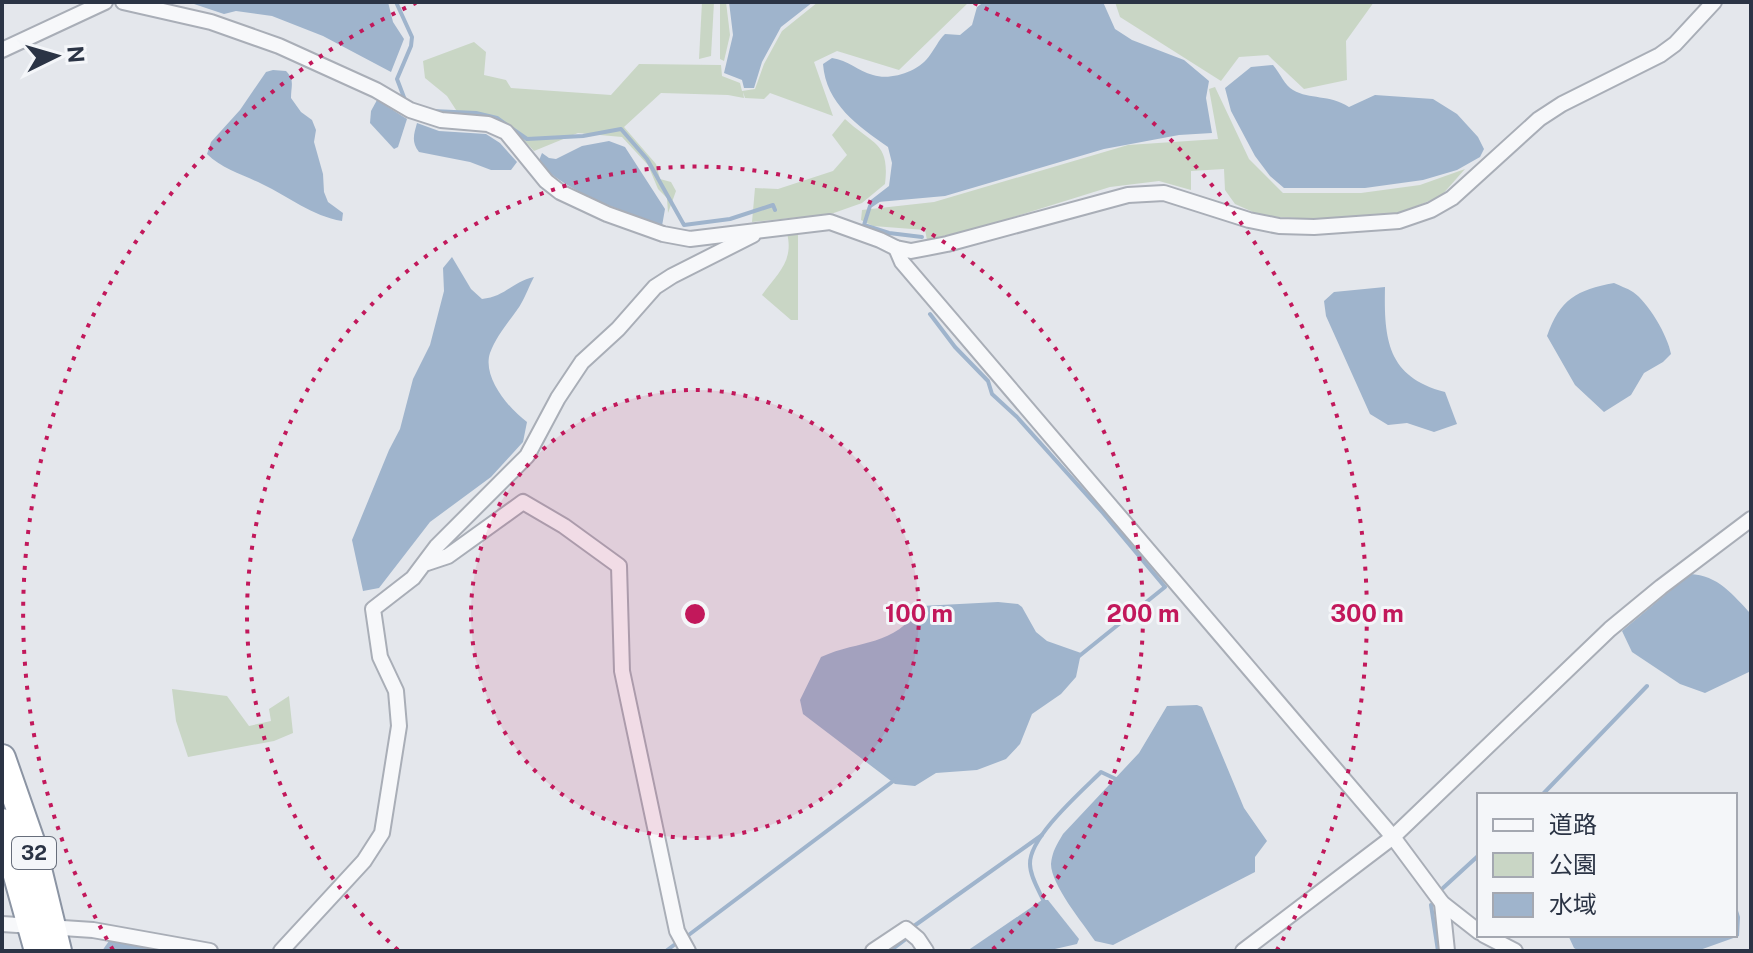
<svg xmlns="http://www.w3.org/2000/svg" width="1753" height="953" font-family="'Public Sans','Noto Sans JP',sans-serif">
<rect width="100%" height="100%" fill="#e4e7ec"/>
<g fill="#c9d6c5">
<path d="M702 2H714L711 56 699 59Z"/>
<path d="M720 2H726L730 35 724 61 720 59Z"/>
<path d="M818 2H969L899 70 837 51 814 62 833 116 770 93 764 99 745 98 743 92 744 98 728 95 661 93 624 127 656 164 660 179 671 182 676 191 668 213 667 198 658 189 648 165 622 137 578 133 534 151C511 124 492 120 458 113L447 96 425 78 423 61 474 42 486 52 484 75 506 80 511 88 611 95 639 64 721 65 722 76 740 83 742 91 755 89 764 64 782 31Z"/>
<path d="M1115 2H1374L1346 41 1347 80 1304 89 1268 55 1239 57 1221 81 1120 17Z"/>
<path d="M1215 87 1249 159 1283 193H1361L1420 185 1465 169 1441 196 1400 213 1316 219 1262 216 1235 204 1225 190 1224 169 1191 171V190L1159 181 1110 187 988 225 927 240 925 230 873 226 861 220 862 210 934 202 1128 145 1218 139 1209 89Z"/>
<path d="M845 119C873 145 890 142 885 184L862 203 831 214 752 222 755 188 778 189 833 171 847 155 832 135Z"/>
<path d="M787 233 798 234V320H791L762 295C778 273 794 261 787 233Z"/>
<path d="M172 689 227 696 249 726 271 721 269 709 289 696 293 733 274 741 188 757 176 721Z"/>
</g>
<g fill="#9fb4cc">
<path d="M188 2H388L393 22 404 39 391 72 323 36 272 16 236 11 224 14Z"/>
<path d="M729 2H813L781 27 762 62 754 88H744L742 80 724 73 733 35Z"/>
<path d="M984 2H1103L1115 29 1132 40 1184 60 1209 81 1206 98 1212 133 1179 135 1104 149 945 196 867 203 889 186 892 163 888 147C858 126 826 104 823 64L832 58C848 60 858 71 873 75 891 81 920 71 930 55 936 47 938 41 945 34L960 35 972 25 977 7Z"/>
<path d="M1273 65C1280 73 1285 86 1293 90 1310 100 1329 94 1349 107L1375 95 1433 99 1457 114 1478 137 1484 149 1480 157 1457 170 1423 180 1365 188H1284L1270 176 1255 156 1231 111 1225 88 1251 67Z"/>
<path d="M273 70 286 71C295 80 291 86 291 98L301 112 312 120 316 130 314 142 323 174 324 192 328 202 343 213 342 221C312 216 289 197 262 184 244 175 222 169 207 154L211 142 240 110 266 72Z"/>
<path d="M377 100 407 119 398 147 394 149 370 123 371 111Z"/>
<path d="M417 123 439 131 486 134 500 143 517 162 511 170H491L470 162 419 152C411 142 414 134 417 123Z"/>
<path d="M609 141 625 147 665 209 662 226C619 209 572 195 538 163L542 153 549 158 556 159 582 146Z"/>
<path d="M452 257 471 289 482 299C505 297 512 282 534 277 528 288 524 301 517 310 507 324 496 337 490 353 482 377 509 409 527 422L523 442 491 477 430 522 379 588 363 591 352 540 389 450 400 429 413 379 430 345 444 291 443 268Z"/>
<path d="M1614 283C1620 286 1627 288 1633 292 1648 302 1668 336 1671 354L1663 362 1644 373 1631 395 1604 412 1575 385 1547 336C1560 299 1577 290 1614 283Z"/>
<path d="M1385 287C1384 339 1387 377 1445 392L1457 424 1434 432 1407 423 1388 425 1370 414 1326 316 1324 301 1334 292Z"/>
<path d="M1690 574C1718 575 1733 595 1751 614V671L1705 693 1680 684 1632 652 1622 631Z"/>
<path d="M998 602 1018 604 1022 607 1036 632 1047 641 1081 653 1076 677 1061 694 1032 714 1020 744 1006 759 977 770 936 773 915 786 895 784 803 714 800 700 821 657C861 639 893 648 921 606Z"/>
<path d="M1197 705 1202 707 1244 808 1267 841 1255 857V872L1113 945 1095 941C1083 923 1051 885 1051 864 1052 852 1057 844 1063 834L1139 753 1167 706Z"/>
<path d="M1042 900H1048L1079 939 1077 944 1046 951H967Z"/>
<path d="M1735 901 1740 917 1739 936 1697 951H1579L1574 948 1568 935H1735Z"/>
<path d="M111 938 183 951H102Z"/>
</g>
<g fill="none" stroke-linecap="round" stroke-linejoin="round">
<g stroke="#9fb4cc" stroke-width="4">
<path d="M396 2 412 37 411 46 397 79 405 100"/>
<path d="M432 111 476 113 497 118 527 139 583 136 621 129 647 159 684 225 730 219 773 205 775 210"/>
<path d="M879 200 870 206 864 225 889 233 922 237"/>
<path d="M930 314 955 347 988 381 992 394 1017 417 1103 513 1165 587 1078 657"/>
<path d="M1542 795 1647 686"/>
<path d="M1443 888 1479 855"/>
<path d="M1045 904C1040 892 1030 877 1030 864 1029 837 1082 791 1101 772L1118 780"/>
<path d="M1431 905 1438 951"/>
<path d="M914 926 1042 835"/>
<path d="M686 937 896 779"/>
<path d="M666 951 674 945"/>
<path d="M890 951 906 939"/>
</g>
<g stroke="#a9aeb7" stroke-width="18">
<g id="street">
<path d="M123 2 211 22 279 46 376 90 410 110 441 120 488 124 506 132 546 181 560 192 607 214 663 234 690 239 830 222 880 240 896 248 911 251 947 244 1128 195 1164 193 1249 220 1279 226 1314 227 1399 221 1431 210 1452 198 1539 119 1562 104 1660 55 1675 44 1714 2"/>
<path d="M2 50 105 2"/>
<path d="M896 248 902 262 1393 837 1442 903 1479 932"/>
<path d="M427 563 448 556 523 502 564 526 619 566 622 671 677 931 688 951"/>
<path d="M1442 903 1447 951"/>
<path d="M2 924 93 930 210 951"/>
<path d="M1484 935 1515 951"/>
<path d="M281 951 364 861 382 833 399 726 396 691 380 657 373 609 413 578 437 546 527 456 558 398 582 362 618 329 655 287 672 276 753 235"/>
<path d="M873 951 906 929 918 939 926 951"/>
<path d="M1243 951 1393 837 1610 629 1661 587 1751 519"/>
</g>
</g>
<g stroke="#8b94a3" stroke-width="30">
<g id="highway">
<path d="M2 758 32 844 58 951"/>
<path d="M2 822 38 951"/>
</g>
</g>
<use href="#street" stroke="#f7f8fa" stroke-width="14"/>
<use href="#highway" stroke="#fff" stroke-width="26"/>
</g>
<circle cx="695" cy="614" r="224" fill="#c2185b" fill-opacity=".12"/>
<g fill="none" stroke="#c2185b" stroke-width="4" stroke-dasharray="4 8">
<circle cx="695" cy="614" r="224"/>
<path d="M398 950A448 448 0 1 1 992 950"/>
<path d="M113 950A672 672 0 0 1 416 3M974 3A672 672 0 0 1 1277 950"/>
</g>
<g text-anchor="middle" stroke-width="6" stroke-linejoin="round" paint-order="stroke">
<rect fill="#f4f6f9" stroke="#676e7b" stroke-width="2" x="12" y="837" width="44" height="32" rx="6"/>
<g font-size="20" font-weight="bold" fill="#2b3445">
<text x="34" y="860">32</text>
</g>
</g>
<circle cx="695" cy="614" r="12" fill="#c2185b" stroke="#f4f6f9" stroke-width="4"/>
<g font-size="24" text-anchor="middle" font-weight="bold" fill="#c2185b" stroke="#f4f6f9" stroke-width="6" stroke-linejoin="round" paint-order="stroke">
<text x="919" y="622">100 m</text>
<text x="1143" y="622">200 m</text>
<text x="1367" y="622">300 m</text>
</g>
<rect width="1753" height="953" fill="none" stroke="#2b3445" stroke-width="8"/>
<rect x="1477" y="793" width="260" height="144" fill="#f4f6f9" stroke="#a4a8b1" stroke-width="2"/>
<rect x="1493" y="819" width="40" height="12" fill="#f7f8fa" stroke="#a4a8b1" stroke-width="2"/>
<text x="1549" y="833" font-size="24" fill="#2b3445">道路</text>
<rect x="1493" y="853" width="40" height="24" fill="#c9d6c5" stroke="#a4a8b1" stroke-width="2"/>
<text x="1549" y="873" font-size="24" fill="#2b3445">公園</text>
<rect x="1493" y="893" width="40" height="24" fill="#9fb4cc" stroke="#a4a8b1" stroke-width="2"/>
<text x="1549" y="913" font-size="24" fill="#2b3445">水域</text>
<g transform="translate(56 56) rotate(85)" stroke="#f4f6f9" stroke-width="6" paint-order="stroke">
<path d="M0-6L14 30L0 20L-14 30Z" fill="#2b3445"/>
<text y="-12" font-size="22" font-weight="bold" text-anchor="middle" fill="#2b3445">N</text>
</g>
</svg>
